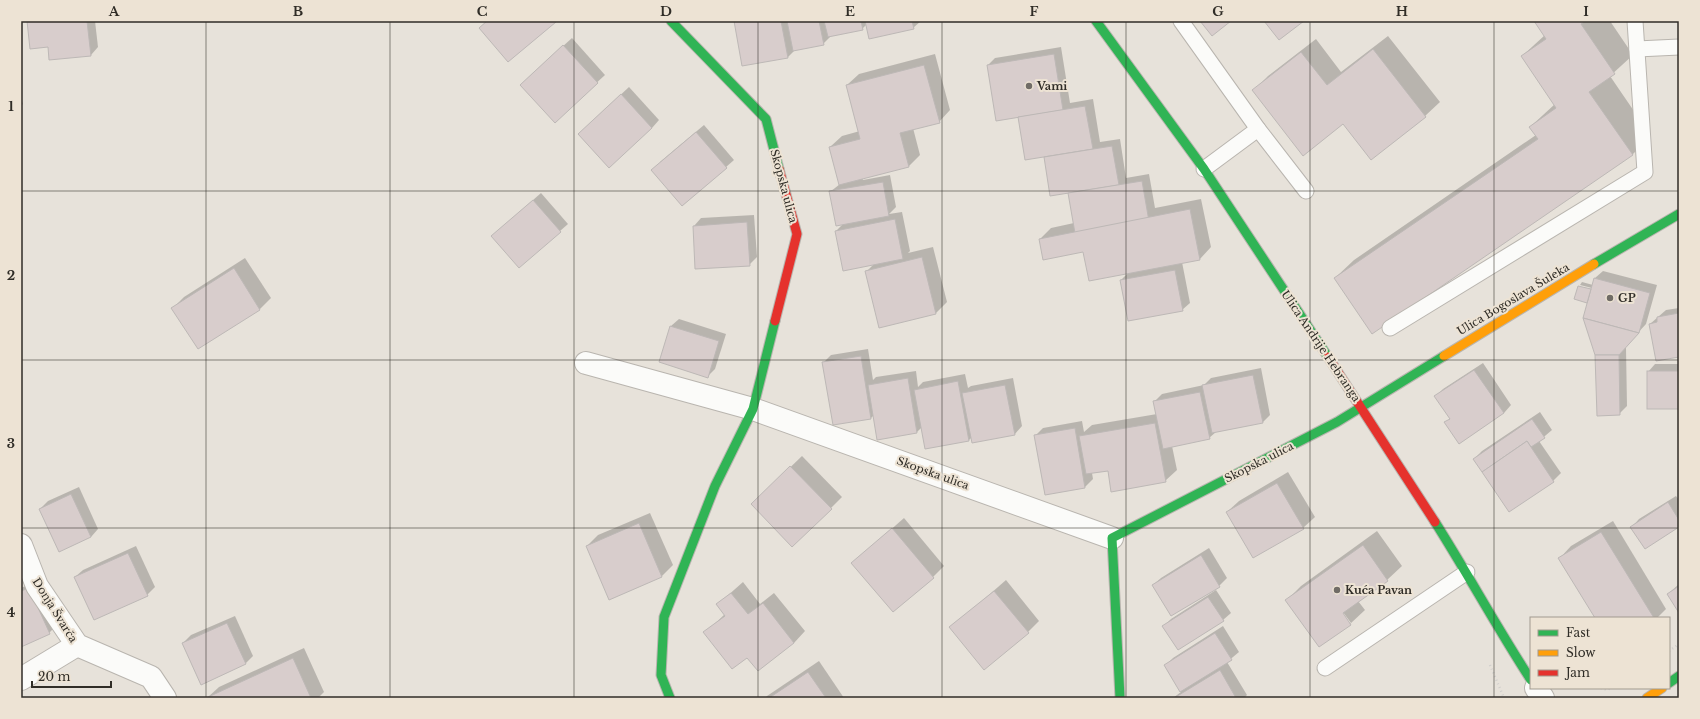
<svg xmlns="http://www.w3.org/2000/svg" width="1700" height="719" font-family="'Libre Baskerville',serif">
<rect width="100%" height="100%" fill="#e7e2da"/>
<g fill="#0003" fill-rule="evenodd">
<path d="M28 21H95L98 47 91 55 49 46Z"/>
<path d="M735 21H921L913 28 867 24 862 29 831 36 823 44 795 50 788 57 743 65Z"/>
<path d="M1535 21H1610L1633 55 1610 76 1651 136 1632 155 1335 278 1354 260 1536 135 1530 127 1555 104 1522 56 1545 35Z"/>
<path d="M1388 36 1440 102 1425 116 1371 158 1343 123 1254 90 1268 76 1316 39 1341 72Z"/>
<path d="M572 38 605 75 555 121 529 77Z"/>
<path d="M1061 47 1070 103 1093 99 1100 142 1120 139 1126 178 1149 174 1155 208 1201 199 1211 247 1200 259 1182 262 1190 303 1182 310 1121 280 1129 272 1084 251 1040 239 1051 228 1074 223 1069 192 1051 195 1045 156 988 65 995 58Z"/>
<path d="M935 54 950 110 939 122 913 128 920 155 909 166 862 178 863 180 890 175 896 207 889 214 902 212 910 251 908 253 933 247 947 302 936 313 880 327 866 272 874 264 836 231 844 223 830 192 840 184 830 147 842 136 860 131 847 85 859 74Z"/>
<path d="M629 87 659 120 652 128 587 126Z"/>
<path d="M21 98 23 104 21 106Z"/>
<path d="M704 125 734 160 683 205 660 162Z"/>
<path d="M541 193 568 224 519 267 492 236Z"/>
<path d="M754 215 757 257 749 265 694 226 701 218Z"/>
<path d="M245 258 271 298 260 309 198 348 173 308 184 297Z"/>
<path d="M1603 271 1657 285 1646 324 1624 348H1626L1627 406 1619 414 1596 355 1589 302 1575 298 1592 290V288L1580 285 1582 282 1593 285 1595 278Z"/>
<path d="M1679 308V356L1650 324 1666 310Z"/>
<path d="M679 319 726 334 715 369 707 377 671 326Z"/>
<path d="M868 349 873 380 876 377 916 371 918 387 923 382 965 374 968 388 971 386 1013 378 1022 426 1015 434 972 437 969 440 922 427 917 432 874 415 871 418 823 363 831 355Z"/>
<path d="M1483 363 1511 405 1504 413 1446 423 1450 418 1436 396 1443 389Z"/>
<path d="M1655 364H1679V408L1648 372Z"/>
<path d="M1261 368 1270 415 1263 422 1216 432 1209 438 1172 446 1177 470 1165 481 1109 470 1092 473 1093 479 1085 487 1045 494 1035 436 1043 428 1082 421 1084 432 1092 425 1157 414 1154 402 1162 394 1204 385 1211 378Z"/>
<path d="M1540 412 1552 430 1539 441 1561 473 1553 481 1474 459 1482 451Z"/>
<path d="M802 456 842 497 831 508 752 504Z"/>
<path d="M1288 472 1315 517 1303 528 1227 512 1239 501Z"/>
<path d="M79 487 98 529 91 537 40 509 48 501Z"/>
<path d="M1676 496 1679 500V526L1632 527 1639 519Z"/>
<path d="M650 513 673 565 662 576 610 599 587 546 598 535Z"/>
<path d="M904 518 944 566 933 577 853 563Z"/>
<path d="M1613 521 1666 609 1657 618H1596L1560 558 1571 546Z"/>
<path d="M1377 531 1402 566 1387 580 1358 601 1365 610 1350 624 1319 646 1287 600 1301 586ZM1340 608 1351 623H1348Z"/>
<path d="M136 546 155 587 147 595 75 577 83 570Z"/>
<path d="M1209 548 1227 578 1219 586 1153 585 1161 578Z"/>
<path d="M1006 580 1039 621 1028 632 951 628Z"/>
<path d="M36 581 57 625 49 633 21 646V588Z"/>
<path d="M743 582 760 604 774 593 805 631 794 643 705 633 725 614 717 605Z"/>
<path d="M1679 584V612L1668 594Z"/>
<path d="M1216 590 1231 613 1223 620 1164 626 1171 619Z"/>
<path d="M235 616 253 656 246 663 202 683 183 643 191 635Z"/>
<path d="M1223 626 1239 652 1227 662 1247 695 1244 698H1173L1181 692 1165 666 1173 658Z"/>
<path d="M304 648 324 692 318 698H207L219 687Z"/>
<path d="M819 661 844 698H765L767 696Z"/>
</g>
<g fill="#d8cdcc" stroke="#bdb8b6">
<path d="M27 21H87L91 56 49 60 48 47 30 49Z"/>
<path d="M487 21H556V22L508 62 479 28Z"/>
<path d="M734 21H781L788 58 742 66Z"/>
<path d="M787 21H819L824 45 793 51Z"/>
<path d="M824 21H861L863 30 828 37Z"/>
<path d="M865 21H912L914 29 869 39Z"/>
<path d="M1200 21H1231L1212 36Z"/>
<path d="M1264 21H1304L1279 40Z"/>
<path d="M1534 21H1586L1581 24 1615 74 1589 92 1633 155 1372 334 1334 278 1538 139 1529 127 1556 108 1521 56 1546 39Z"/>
<path d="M563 45 598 83 555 123 520 85Z"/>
<path d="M1373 49 1426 117 1371 160 1343 124 1303 156 1252 90 1301 52 1327 85Z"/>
<path d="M1054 54 1063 110 996 121 987 65Z"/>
<path d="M924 65 940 123 900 133 909 167 839 185 829 147 860 139 846 85Z"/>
<path d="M621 94 652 128 609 168 578 134Z"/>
<path d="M1085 106 1093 149 1025 160 1018 117Z"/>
<path d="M696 132 727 168 682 206 651 170Z"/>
<path d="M1112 146 1119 185 1050 196 1044 157Z"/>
<path d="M1142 181 1150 227 1076 239 1068 193Z"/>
<path d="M883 182 889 216 836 226 829 191Z"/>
<path d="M533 200 561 232 519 268 491 236Z"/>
<path d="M1190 209 1200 260 1089 281 1083 252 1043 260 1039 239Z"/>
<path d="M895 219 903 259 843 271 835 231Z"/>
<path d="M747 222 750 266 695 269 693 226Z"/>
<path d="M922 257 936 314 879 328 865 271Z"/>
<path d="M234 268 260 310 198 349 171 308Z"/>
<path d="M1175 270 1183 311 1128 321 1120 280Z"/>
<path d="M1594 278 1650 293 1639 333 1583 318Z"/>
<path d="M1578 286 1591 289 1587 303 1574 299Z"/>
<path d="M1679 313V357L1656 361 1649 324 1657 322V317Z"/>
<path d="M1583 318 1639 333 1619 355H1595Z"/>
<path d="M670 326 719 341 708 378 659 362Z"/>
<path d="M1595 355H1619L1620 415 1597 416Z"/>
<path d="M861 356 871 419 833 425 822 362Z"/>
<path d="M1474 370 1504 413 1459 444 1444 422 1450 419 1434 396Z"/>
<rect x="1647" y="371" width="32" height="38"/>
<path d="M1253 375 1263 423 1212 433 1202 385Z"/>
<path d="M908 378 917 433 877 440 868 385Z"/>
<path d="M958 381 969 441 925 449 914 390Z"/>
<path d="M1005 385 1015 435 972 443 962 393Z"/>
<path d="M1200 392 1210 439 1163 449 1153 401Z"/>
<path d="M1532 419 1545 438 1531 447 1527 441 1482 472 1473 459Z"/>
<path d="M1155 423 1166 482 1111 492 1108 471 1086 474 1079 436Z"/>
<path d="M1075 428 1085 488 1045 495 1034 435Z"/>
<path d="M1527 441 1554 482 1509 512 1482 472Z"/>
<path d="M790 466 832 509 792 547 751 504Z"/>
<path d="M1277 483 1304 529 1253 558 1226 512Z"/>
<path d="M71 494 91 537 59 552 39 509Z"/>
<path d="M1668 502 1679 520V527L1645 549 1630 527Z"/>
<path d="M639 523 662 577 609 600 586 546Z"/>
<path d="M892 528 934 578 893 612 851 563Z"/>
<path d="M1601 532 1654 618H1595L1558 558Z"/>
<path d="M1363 545 1388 581 1343 613 1351 625 1319 647 1285 600Z"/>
<path d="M128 553 148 596 94 620 74 577Z"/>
<path d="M1201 555 1220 587 1171 616 1152 585Z"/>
<path d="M1679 586V613L1667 594Z"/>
<path d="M29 588 50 634 21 647V591Z"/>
<path d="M994 591 1029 633 984 670 949 627Z"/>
<path d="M731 593 748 614 763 603 794 643 758 671 747 658 732 669 703 632 725 616 716 604Z"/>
<path d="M1208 597 1224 621 1178 650 1162 626Z"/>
<path d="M227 623 246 664 201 685 182 643Z"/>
<path d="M1215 633 1232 660 1180 692 1164 665Z"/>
<path d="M293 658 311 698H206Z"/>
<path d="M1220 670 1236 698H1174Z"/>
<path d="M808 672 826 698H769Z"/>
</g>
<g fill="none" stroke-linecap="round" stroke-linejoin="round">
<g stroke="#b9b5af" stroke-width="17">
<g id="lane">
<path d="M1181 21 1258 129 1204 169"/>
<path d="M1637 49 1679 47"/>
<path d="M1258 129 1306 191"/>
<path d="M1390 328 1645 172 1635 21"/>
<path d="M1325 668 1467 572"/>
</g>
</g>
<g stroke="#b9b5af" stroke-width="24">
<g id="street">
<path d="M586 363 753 409 1112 538"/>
<path d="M21 545 37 586 77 645 151 677 165 698"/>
<path d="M21 679 77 645"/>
<path d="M1536 688 1543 698"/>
</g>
</g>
<g stroke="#b9b5af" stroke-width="11">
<g id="fast">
<path d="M671 21 766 119 779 169"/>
<path d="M1096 21 1204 169 1328 357"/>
<path d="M1594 264 1679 214"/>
<path d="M1435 522C1468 574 1497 628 1531 680"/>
<path d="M1669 683 1679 676"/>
<path d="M670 698 661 675 664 617 715 486 753 409 775 321"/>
<path d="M1120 698 1112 538 1337 422 1444 356"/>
</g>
</g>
<g stroke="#b9b5af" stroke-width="11">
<g id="slow">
<path d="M1444 356 1594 264"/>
<path d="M1647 698 1662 688"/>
</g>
</g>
<g stroke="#b9b5af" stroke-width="11">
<g id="jam">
<path d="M775 321 797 234 779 169"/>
<path d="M1328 357 1435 522"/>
</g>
</g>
<g stroke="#d1cfcc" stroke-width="2.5" stroke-dasharray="1 3" stroke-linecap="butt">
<path d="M1669 651 1679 644"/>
<path d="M1490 665 1504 698"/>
<path d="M1601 688 1607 690 1611 688"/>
</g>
<use href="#lane" stroke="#fbfbf9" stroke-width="15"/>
<use href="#street" stroke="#fbfbf9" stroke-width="22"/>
<use href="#fast" stroke="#30b455" stroke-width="9"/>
<use href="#slow" stroke="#ff9f0a" stroke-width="9"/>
<use href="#jam" stroke="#e5322d" stroke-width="9"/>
</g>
<path fill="none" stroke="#302d27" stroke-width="1" stroke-opacity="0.55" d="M206 21V698M390 21V698M574 21V698M758 21V698M942 21V698M1126 21V698M1310 21V698M1494 21V698M21 191H1679M21 360H1679M21 528H1679"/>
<g fill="#706c66" stroke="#ede3d4" stroke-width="1.5">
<circle cx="1029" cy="86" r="4"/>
<circle cx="1610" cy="298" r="4"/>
<circle cx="1337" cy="590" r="4"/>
</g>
<g text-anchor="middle" stroke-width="4" stroke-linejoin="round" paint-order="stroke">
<g font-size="11" font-weight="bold" fill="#302d27" stroke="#ede3d4" text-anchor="start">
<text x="1037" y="90">Vami</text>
<text x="1618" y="302">GP</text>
<text x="1345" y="594">Kuća Pavan</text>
</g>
<g font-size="11" fill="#302d27" stroke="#ede3d4">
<text transform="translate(784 186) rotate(75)" y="4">Skopska ulica</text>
<text transform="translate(1513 299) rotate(-31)" y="4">Ulica Bogoslava Šuleka</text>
<text transform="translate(1321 346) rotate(56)" y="4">Ulica Andrije Hebranga</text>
<text transform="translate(1259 462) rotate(-27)" y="4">Skopska ulica</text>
<text transform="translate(933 473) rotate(20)" y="4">Skopska ulica</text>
<text transform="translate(55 610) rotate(58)" y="4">Donja Švarča</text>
</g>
</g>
<rect width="1700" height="719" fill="none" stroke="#ede3d4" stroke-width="44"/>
<rect x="1530" y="617" width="140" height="72" fill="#ede3d4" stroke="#a19a8f"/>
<rect x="1538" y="630" width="20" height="6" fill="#30b455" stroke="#a19a8f"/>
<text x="1566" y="637" font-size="12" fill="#302d27">Fast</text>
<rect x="1538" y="650" width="20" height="6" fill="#ff9f0a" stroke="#a19a8f"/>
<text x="1566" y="657" font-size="12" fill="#302d27">Slow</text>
<rect x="1538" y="670" width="20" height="6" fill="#e5322d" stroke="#a19a8f"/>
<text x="1566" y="677" font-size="12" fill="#302d27">Jam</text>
<path d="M32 681v6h79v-6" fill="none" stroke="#302d27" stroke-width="2"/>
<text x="38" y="681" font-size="12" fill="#302d27" stroke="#ede3d4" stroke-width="3" paint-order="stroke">20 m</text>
<rect x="22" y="22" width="1656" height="675" fill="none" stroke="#302d27" stroke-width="1.5"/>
<g font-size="13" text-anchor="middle" font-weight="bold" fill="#302d27">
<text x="114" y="16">A</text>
<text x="298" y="16">B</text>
<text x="482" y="16">C</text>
<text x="666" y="16">D</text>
<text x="850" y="16">E</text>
<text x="1034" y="16">F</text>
<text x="1218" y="16">G</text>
<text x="1402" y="16">H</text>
<text x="1586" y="16">I</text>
<text x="11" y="111">1</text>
<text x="11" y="280">2</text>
<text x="11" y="448">3</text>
<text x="11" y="617">4</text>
</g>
</svg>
